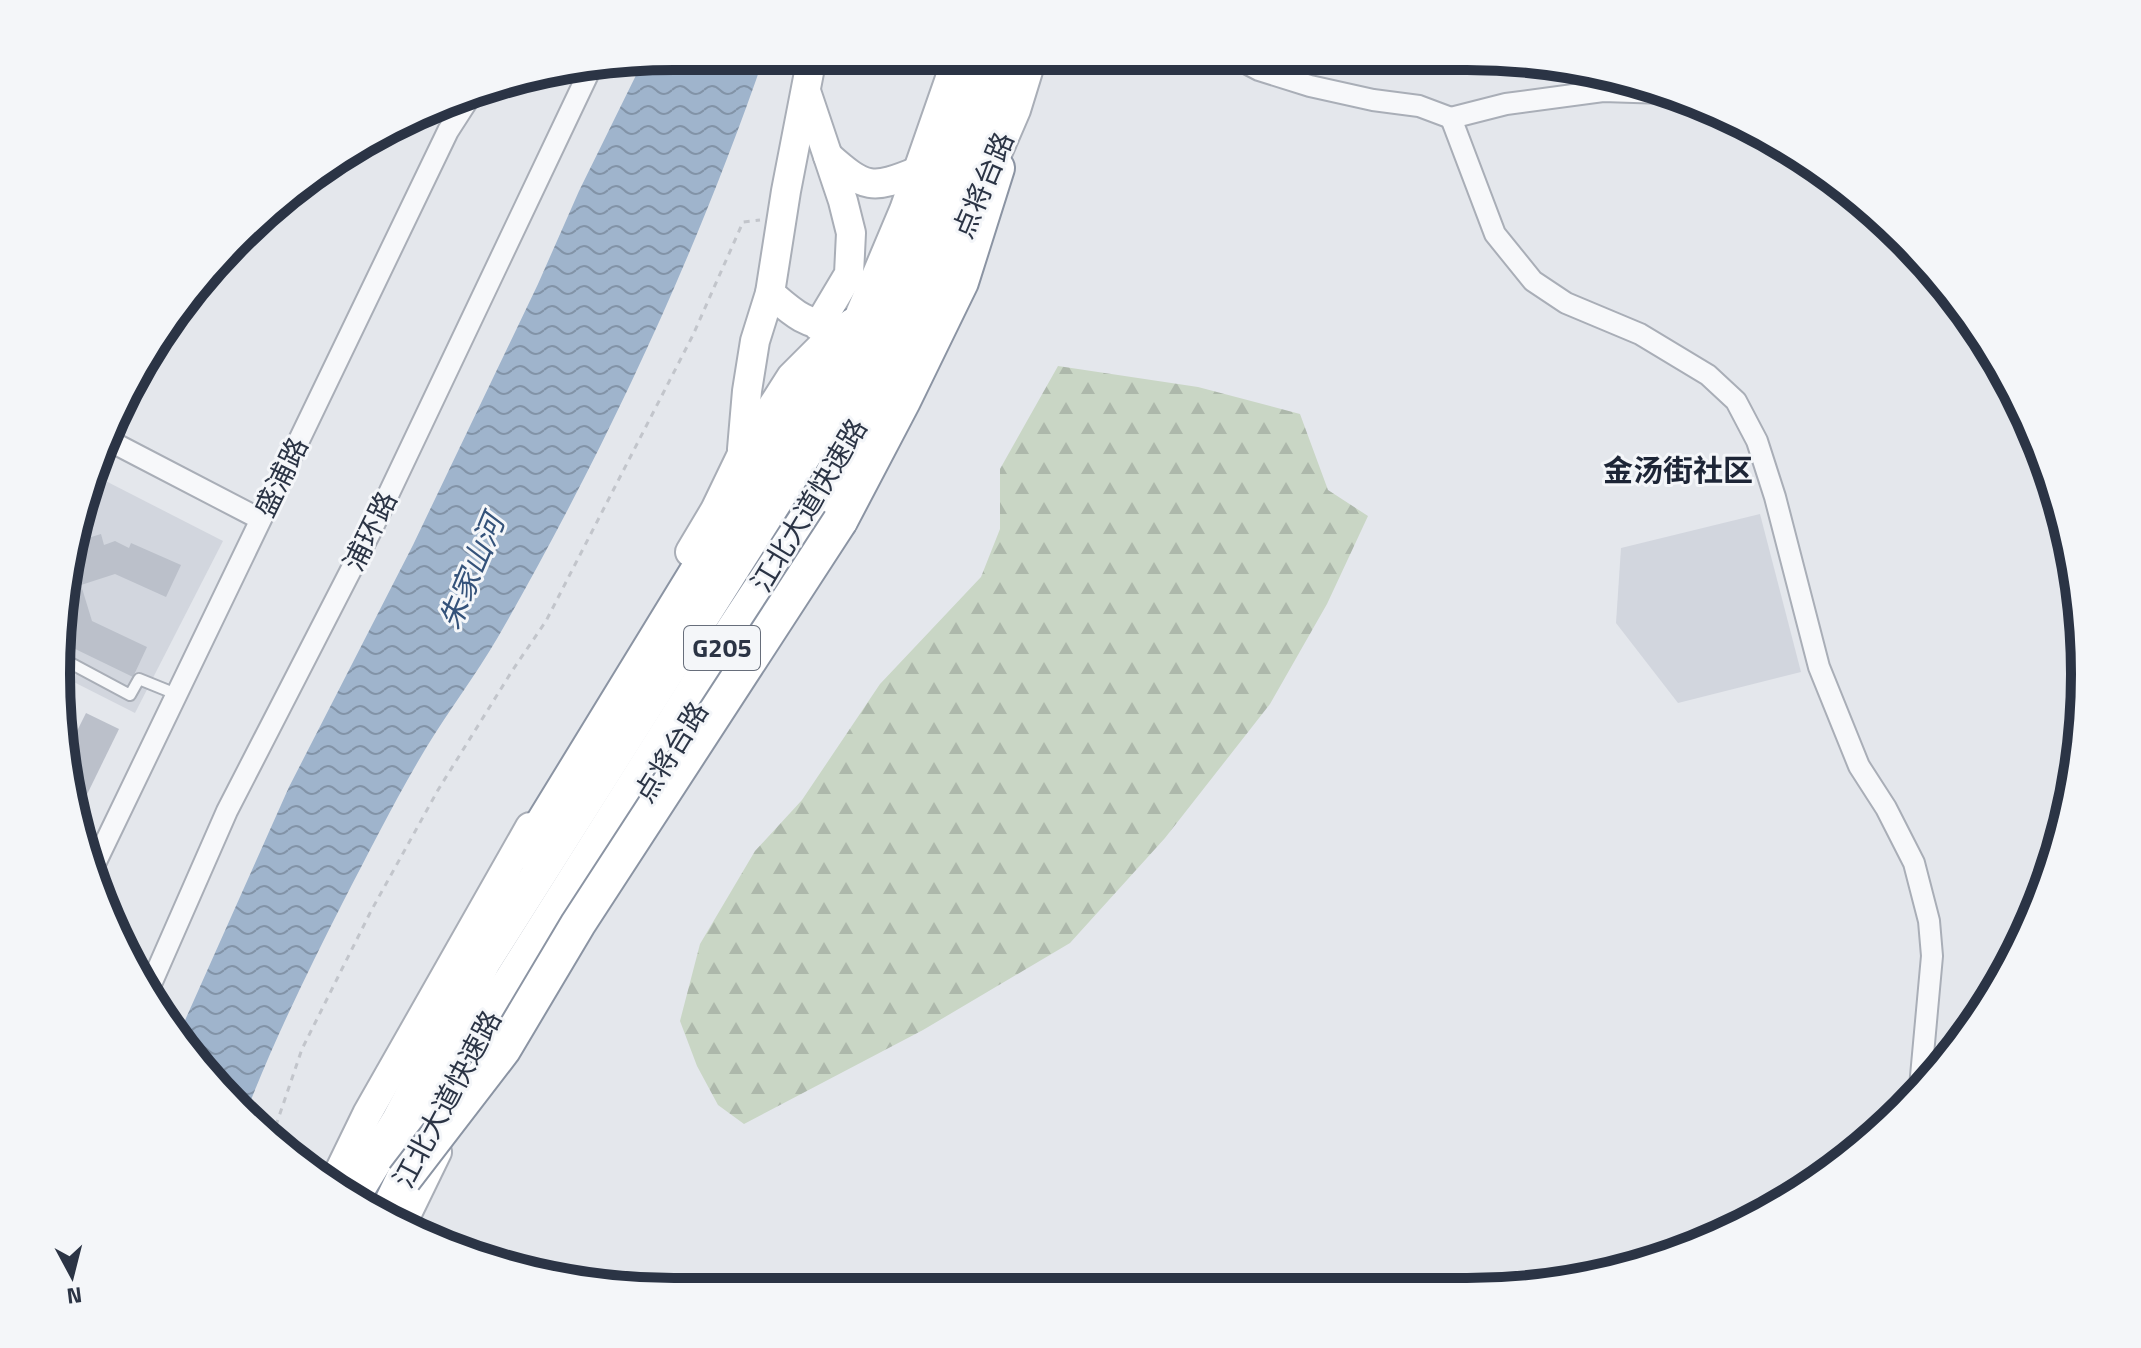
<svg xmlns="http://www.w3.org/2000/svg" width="2141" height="1348" font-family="'Titillium Web','Noto Sans SC',sans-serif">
<defs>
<pattern id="forest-firs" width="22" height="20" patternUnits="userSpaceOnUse" patternTransform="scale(2)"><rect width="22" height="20" fill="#c9d6c5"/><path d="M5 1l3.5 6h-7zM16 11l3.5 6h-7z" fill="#adb8ab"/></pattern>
<pattern id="water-waves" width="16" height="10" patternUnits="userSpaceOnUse" patternTransform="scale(2)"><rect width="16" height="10" fill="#9fb4cc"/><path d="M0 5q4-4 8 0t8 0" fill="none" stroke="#8293a7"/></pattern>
</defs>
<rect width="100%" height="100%" fill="#e4e7ec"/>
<g fill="#d2d6de">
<path d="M90 473 223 541 135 713 56 673Z"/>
<path d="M1760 514 1801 672 1678 703 1616 623 1621 548Z"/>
</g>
<path fill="url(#forest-firs)" d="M1058 366 1198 387 1300 414 1328 490 1368 516 1327 604 1270 704 1165 838 1070 943 923 1030 744 1124 718 1105 697 1066 680 1021 700 944 755 851 802 800 880 684 981 577 1000 529V469Z"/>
<path fill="url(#water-waves)" d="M674 56 764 57C695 258 604 452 498 637 476 675 449 710 426 748 396 798 370 850 343 902 308 971 275 1038 247 1110L178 1036 289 787 413 545 538 284 579 191 643 61Z"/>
<g fill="#bbc0ca">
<path d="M101 534 104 545 115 541 129 548 131 543 181 565 166 597 115 574 81 585 92 621 147 647 133 677 69 646 64 628 78 541Z"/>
<path d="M86 713 119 729 75 819 66 753Z"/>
</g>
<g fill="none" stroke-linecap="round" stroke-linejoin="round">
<g stroke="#a9aeb7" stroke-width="14">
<path id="service" d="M59 657 130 695 139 679 176 694"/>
</g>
<g stroke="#a9aeb7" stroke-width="24">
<g id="minor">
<path d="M1238 59 1259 70 1310 86 1373 100 1419 106 1451 118"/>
<path d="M1451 118 1495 234 1533 281 1566 303 1640 334 1708 375 1736 401 1757 441 1775 497 1819 667 1859 766 1886 808 1914 863 1929 921 1932 956 1920 1087"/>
<path d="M1451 118 1506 104 1603 91 1665 93"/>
<path d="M108 440 260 519"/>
<path d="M93 868 448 131 475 89"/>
<path d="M148 991 227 811 371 531 590 70"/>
</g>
</g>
<g stroke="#a9aeb7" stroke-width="32">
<g id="secondary">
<path d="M806 91 843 201 851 233 849 274 818 326"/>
<path d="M828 156C865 189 872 190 918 171"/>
<path d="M984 184 1016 110 1032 58"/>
<path d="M770 293C791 311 806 326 835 326"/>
<path d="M742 449 747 391 755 341 770 293 786 191 812 57"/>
<path d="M690 552 715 510 742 454 791 377 820 348 858 319 904 210 957 58"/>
<path d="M333 1184 367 1114 530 827"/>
<path d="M402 1224 437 1152"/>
</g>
</g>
<g stroke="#8b94a3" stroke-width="38">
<g id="trunk">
<path d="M840 521 903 401 961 282 997 168"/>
<path d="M526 851 815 379 853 326"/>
<path d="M353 1196 399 1121 483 962 807 450 857 358 907 253 943 172 979 58"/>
<path d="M386 1215 457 1067 706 672 820 498 883 378 929 280 966 192 1010 58"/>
</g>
</g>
<path stroke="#c2c5cb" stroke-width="3" stroke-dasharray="6 6" stroke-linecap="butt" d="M272 1137 302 1049 371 911 438 790 512 671 546 621 693 335 743 222 760 220"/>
<use href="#service" stroke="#f7f8fa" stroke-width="10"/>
<use href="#minor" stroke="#f7f8fa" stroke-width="20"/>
<use href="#secondary" stroke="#fff" stroke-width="28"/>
<use href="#trunk" stroke="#fff" stroke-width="34"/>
<g stroke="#8b94a3" stroke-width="38" stroke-linecap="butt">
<path id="trunk-bridge" d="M404 1179 503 1050 578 924 840 521"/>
</g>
<use href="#trunk-bridge" stroke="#fff" stroke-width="34"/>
</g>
<g text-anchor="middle" stroke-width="6" stroke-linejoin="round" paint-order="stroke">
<rect fill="#f4f6f9" stroke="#676e7b" stroke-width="2" x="684" y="626" width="76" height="44" rx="6"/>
<g font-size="26" font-weight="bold" fill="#2b3445">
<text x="722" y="657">G205</text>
</g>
<g font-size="28" fill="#2b3445" stroke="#f4f6f9">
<text transform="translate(983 185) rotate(-67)" y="10">点将台路</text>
<text transform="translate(281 477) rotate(-64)" y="10">盛浦路</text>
<text transform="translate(809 505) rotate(-59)" y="10">江北大道快速路</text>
<text transform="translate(370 531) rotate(-64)" y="10">浦环路</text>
<text transform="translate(671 752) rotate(-58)" y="10">点将台路</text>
<text transform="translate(447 1099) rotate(-62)" y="10">江北大道快速路</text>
</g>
<g font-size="30" font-weight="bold" fill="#1d2536" stroke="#f4f6f9">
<text x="1678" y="481">金汤街社区</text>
</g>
<g font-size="30" font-style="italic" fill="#34527a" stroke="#f4f6f9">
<text transform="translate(472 572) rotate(-67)" y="10">朱家山河</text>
</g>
</g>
<path d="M0 0H2141V1348H0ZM674 70H1467A604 604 0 0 1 2071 674V674A604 604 0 0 1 1467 1278H674A604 604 0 0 1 70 674V674A604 604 0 0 1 674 70Z" fill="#f4f6f9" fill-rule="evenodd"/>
<path fill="none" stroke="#2b3445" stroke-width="10" d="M674 70H1467A604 604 0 0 1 2071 674V674A604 604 0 0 1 1467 1278H674A604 604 0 0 1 70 674V674A604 604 0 0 1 674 70Z"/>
<g transform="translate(72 1276) rotate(173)" stroke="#f4f6f9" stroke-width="6" paint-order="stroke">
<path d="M0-6L14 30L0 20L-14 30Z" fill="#2b3445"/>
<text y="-12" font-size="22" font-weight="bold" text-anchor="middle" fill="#2b3445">N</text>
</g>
</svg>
